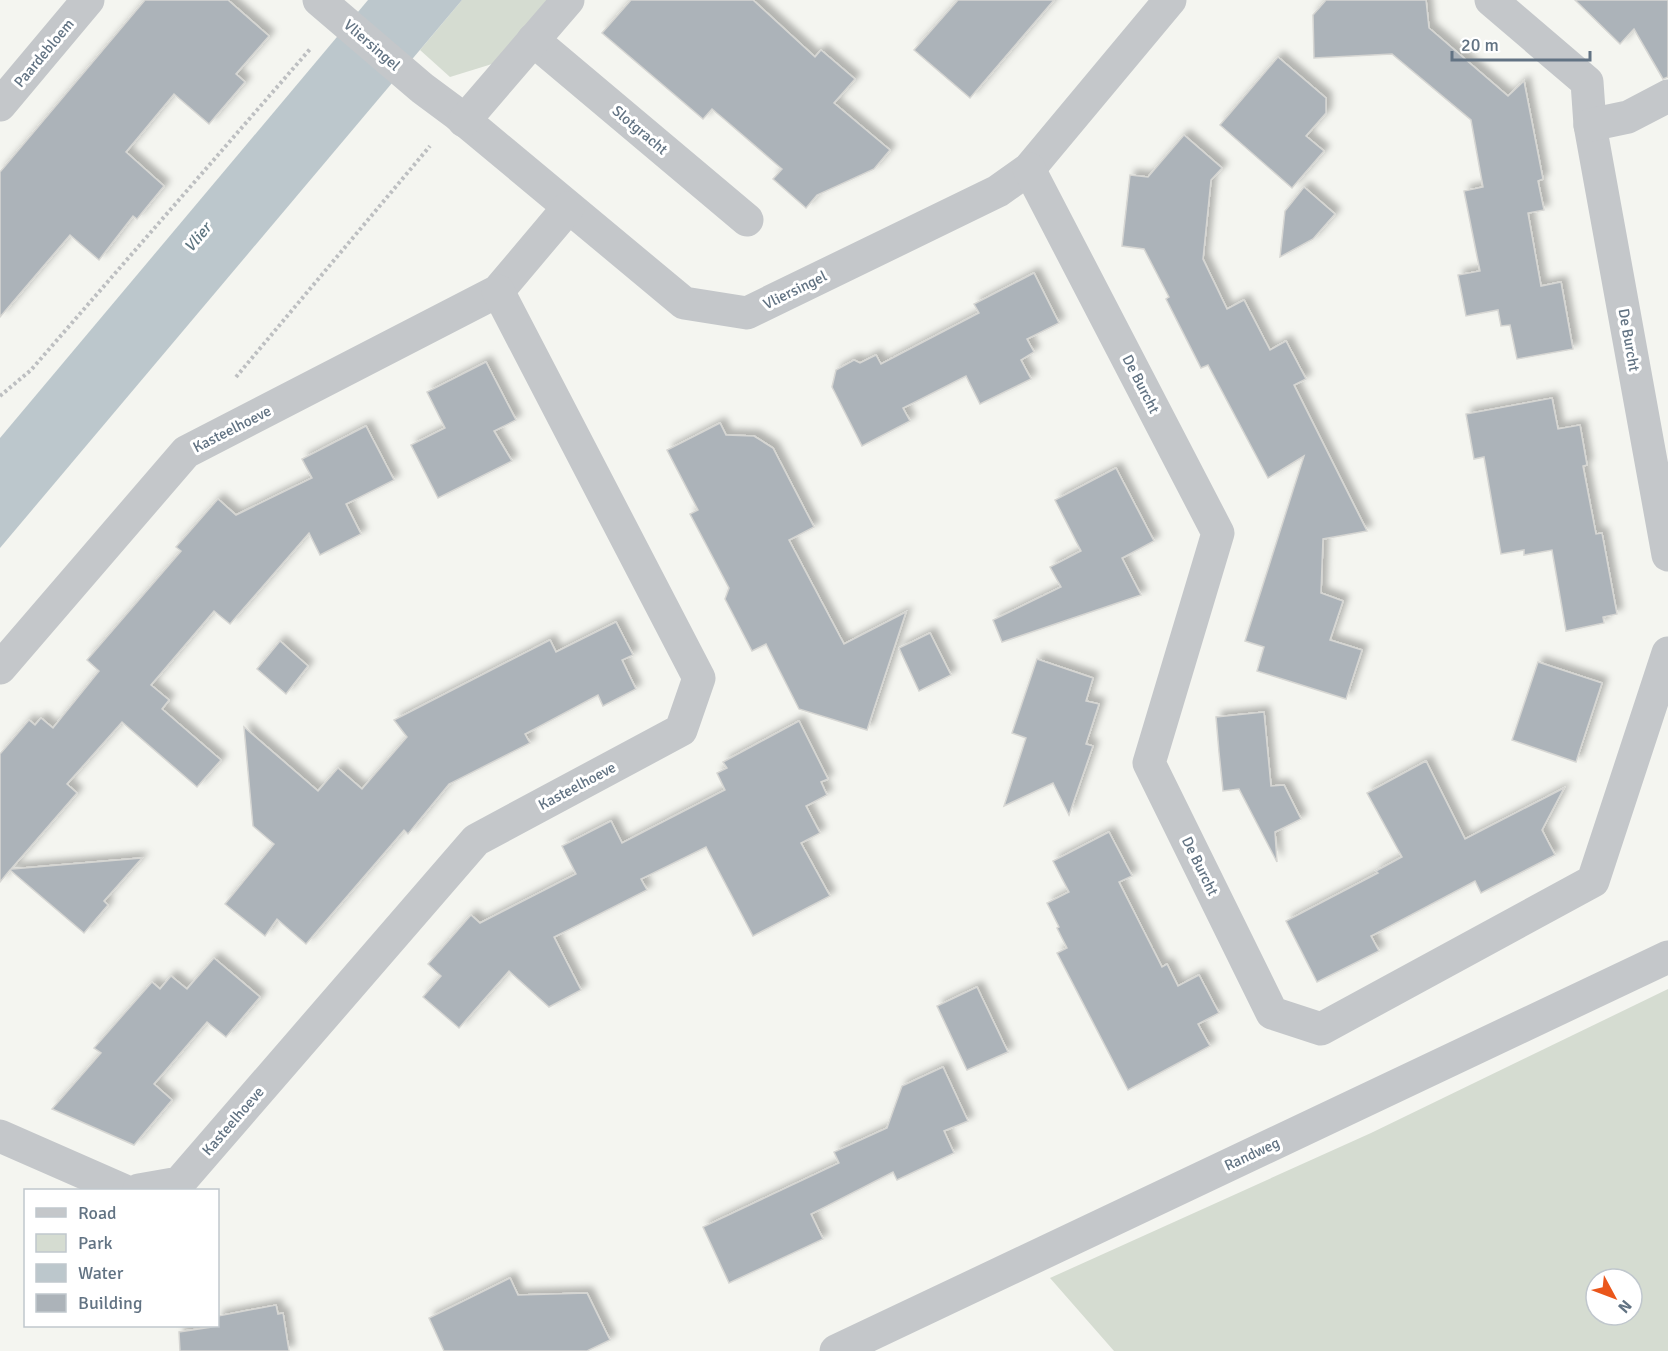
<svg xmlns="http://www.w3.org/2000/svg" width="1668" height="1351" font-family="Signika,sans-serif">
<defs>
<filter id="shadow"><feDropShadow dx="5.5" dy="-5.5" stdDeviation="3" flood-color="#0004"/></filter>
</defs>
<rect width="100%" height="100%" fill="#f4f5f0"/>
<g fill="#d5dcd1" fill-rule="evenodd">
<path d="M462 0H552L492 64 450 77 420 50Z"/>
<path d="M1668 989V1351H1114L1050 1278 1371 1133ZM1596 1279H1632V1315H1596Z"/>
</g>
<path fill="#bcc7cc" d="M368 0H462L0 548V438Z"/>
<g fill="#acb3b9" stroke="#d6d6d3" stroke-width="1.5" filter="url(#shadow)">
<path d="M145 0H228L269 36 236 74 245 82 209 124 174 94 126 152 164 186 137 219 133 216 99 260 70 235 0 317V172Z"/>
<path d="M631 0H753L815 57 821 50 855 79 834 103 890 150 874 169 817 195 806 208 773 179 782 169 724 119 712 109 703 119 602 33Z"/>
<path d="M958 0H1054L970 98 914 50Z"/>
<path d="M1326 0H1426L1429 28 1508 96 1524 81 1543 179 1538 181 1544 210 1528 213 1541 286 1561 282 1573 349 1517 359 1510 325 1501 326 1498 310 1466 316 1458 275 1480 271 1464 191 1483 187 1471 120 1392 54 1314 58 1313 15Z"/>
<path d="M1575 0H1668V77L1663 79 1634 29 1620 44Z"/>
<path d="M1278 57 1326 98V113L1306 136 1324 151 1292 188 1220 125Z"/>
<path d="M1184 135 1222 168 1211 180 1203 259 1227 309 1244 300 1270 350 1286 341 1306 379 1294 385 1367 531 1323 539 1321 593 1343 601 1330 640 1362 650 1346 699 1257 671 1264 647 1245 641 1304 456 1268 478 1208 365 1201 368 1166 299 1169 297 1144 249 1122 246 1130 175 1148 177Z"/>
<path d="M1304 187 1335 214 1313 239 1280 257 1285 211Z"/>
<path d="M1034 273 1059 323 1027 339 1034 352 1021 360 1031 379 980 404 966 376 903 408 910 421 862 446 832 387 836 370 854 360 860 363 876 355 881 364 979 313 974 304Z"/>
<path d="M486 362 516 420 494 431 512 461 438 498 411 445 445 428 427 392Z"/>
<path d="M1552 398 1558 429 1580 425 1587 465 1583 466 1596 534 1602 533 1617 614 1603 617 1604 623 1566 631 1552 550 1524 555V550L1501 554 1484 457 1474 459 1466 414Z"/>
<path d="M720 423 726 435 754 436 773 448 814 527 789 540 844 644 906 612 867 730 799 709 766 644 752 651 725 599 729 588 690 514 698 510 667 450Z"/>
<path d="M366 426 394 480 346 504 361 534 320 555 309 533 230 624 214 611 151 685 169 700 162 709 221 760 197 787 122 722 67 784 77 793 11 869 142 858 104 901 108 905 84 933 10 870 0 882V754L29 720 35 725 41 718 53 728 99 671 87 660 181 551 176 547 218 499 236 515 312 478 302 459Z"/>
<path d="M1116 468 1154 541 1122 558 1141 595 1002 642 993 620 1061 587 1050 567 1081 551 1055 500Z"/>
<path d="M616 622 633 655 622 660 636 689 603 706 598 695 525 734 530 743 449 784 408 834 404 830 306 944 277 919 265 936 225 904 274 844 253 826 244 727 318 791 338 768 362 789 407 737 394 720 550 640 556 652Z"/>
<path d="M930 633 951 675 919 691 899 648Z"/>
<path d="M280 641 308 666 286 694 257 669Z"/>
<path d="M1037 659 1093 678 1086 701 1099 704 1086 744 1093 746 1069 815 1053 783 1004 806 1026 738 1012 733Z"/>
<path d="M1538 662 1602 683 1576 762 1512 740Z"/>
<path d="M1264 712 1271 786 1284 785 1301 819 1275 832 1277 862 1239 789 1223 791 1219 752 1216 717Z"/>
<path d="M799 721 828 779 821 782 827 795 806 806 820 833 801 843 830 896 753 936 706 847 641 879 647 890 554 937 581 990 549 1007 509 971 459 1028 423 997 441 976 428 964 471 915 480 923 576 874 562 846 611 821 622 843 725 790 717 773 727 768 723 762Z"/>
<path d="M1426 761 1465 839 1564 788 1542 830 1555 855 1481 893 1475 881 1371 936 1379 951 1317 982 1286 921 1378 873 1376 871 1402 857 1367 793Z"/>
<path d="M1109 832 1132 876 1119 882 1162 967 1167 964 1178 986 1199 975 1219 1013 1198 1024 1210 1046 1128 1090 1057 953 1067 948 1057 928 1059 927 1047 903 1069 892 1053 861Z"/>
<path d="M214 958 260 997 226 1037 207 1022 154 1084 172 1100 134 1145 52 1109 101 1053 94 1048 152 982 160 989 171 976 187 989Z"/>
<path d="M977 987 1008 1052 967 1070 937 1006Z"/>
<path d="M943 1067 968 1121 944 1131 954 1153 897 1180 893 1172 811 1214 823 1239 729 1283 703 1227 839 1163 834 1152 887 1128 902 1086Z"/>
<path d="M510 1278 518 1295 587 1293 610 1340 587 1351H444L429 1318Z"/>
<path d="M276 1305 278 1314 283 1313 289 1351H180L179 1332 218 1326V1316Z"/>
</g>
<g fill="none" stroke-linecap="round" stroke-linejoin="round">
<g stroke="#bdbfc1" stroke-width="4" stroke-dasharray="3 3" stroke-linecap="butt">
<path d="M236 377 430 146"/>
<path d="M0 396 31 370 311 48"/>
</g>
<g stroke="#c4c7ca" stroke-width="33">
<path d="M319 0 422 88 457 114 684 303 747 313 998 191 1029 169 1170 0"/>
<path d="M1491 0 1587 82 1590 125 1668 555"/>
<path d="M533 40 747 220"/>
<path d="M0 105 88 0"/>
<path d="M464 121 568 0"/>
<path d="M1590 125 1628 117 1668 96"/>
<path d="M1029 169 1218 533 1149 763 1272 1013 1321 1029 1593 881 1668 653"/>
<path d="M0 668 186 452 498 291 568 208"/>
<path d="M0 1136 123 1190"/>
<path d="M139 1190 179 1183 476 840 681 730 699 678 498 291"/>
<path d="M836 1351 1668 957"/>
</g>
</g>
<g text-anchor="middle" stroke-width="6" stroke-linejoin="round" paint-order="stroke">
<g font-size="15" fill="#627383" stroke="#fff">
<text transform="translate(372 45) rotate(41)" y="5">Vliersingel</text>
<text transform="translate(44 53) rotate(-50)" y="5">Paardebloem</text>
<text transform="translate(640 130) rotate(40)" y="5">Slotgracht</text>
<text transform="translate(795 290) rotate(-26)" y="5">Vliersingel</text>
<text transform="translate(1629 340) rotate(80)" y="5">De Burcht</text>
<text transform="translate(1141 384) rotate(63)" y="5">De Burcht</text>
<text transform="translate(232 429) rotate(-27)" y="5">Kasteelhoeve</text>
<text transform="translate(577 786) rotate(-28)" y="5">Kasteelhoeve</text>
<text transform="translate(1200 866) rotate(64)" y="5">De Burcht</text>
<text transform="translate(233 1121) rotate(-49)" y="5">Kasteelhoeve</text>
<text transform="translate(1252 1154) rotate(-25)" y="5">Randweg</text>
</g>
<g font-size="16" font-style="italic" fill="#5e7580" stroke="#fff">
<text transform="translate(197 237) rotate(-50)" y="6">Vlier</text>
</g>
</g>
<rect x="24" y="1189" width="195" height="138" fill="#ffffff" stroke="#c0c7cd" stroke-width="1.5"/>
<rect x="36" y="1208" width="30" height="9" fill="#c4c7ca" stroke="#c0c7cd" stroke-width="1.5"/>
<text x="78" y="1219" font-size="18" fill="#627383">Road</text>
<rect x="36" y="1234" width="30" height="18" fill="#d5dcd1" stroke="#c0c7cd" stroke-width="1.5"/>
<text x="78" y="1249" font-size="18" fill="#627383">Park</text>
<rect x="36" y="1264" width="30" height="18" fill="#bcc7cc" stroke="#c0c7cd" stroke-width="1.5"/>
<text x="78" y="1279" font-size="18" fill="#627383">Water</text>
<rect x="36" y="1294" width="30" height="18" fill="#acb3b9" stroke="#c0c7cd" stroke-width="1.5"/>
<text x="78" y="1309" font-size="18" fill="#627383">Building</text>
<g transform="translate(1614 1297) rotate(131)"><circle r="28" fill="#ffffff" stroke="#c0c7cd" stroke-width="1.5"/>
<path d="M0-4.5L10 22L0 15L-10 22Z" fill="#ea561b"/>
<text y="-9" font-size="16" font-weight="bold" text-anchor="middle" fill="#627383">N</text>
</g>
<path d="M1452 51v9h138v-9" fill="none" stroke="#627383" stroke-width="3"/>
<text x="1461" y="51" font-size="18" fill="#627383" stroke="#ffffff" stroke-width="4.5" paint-order="stroke">20 m</text>
</svg>
